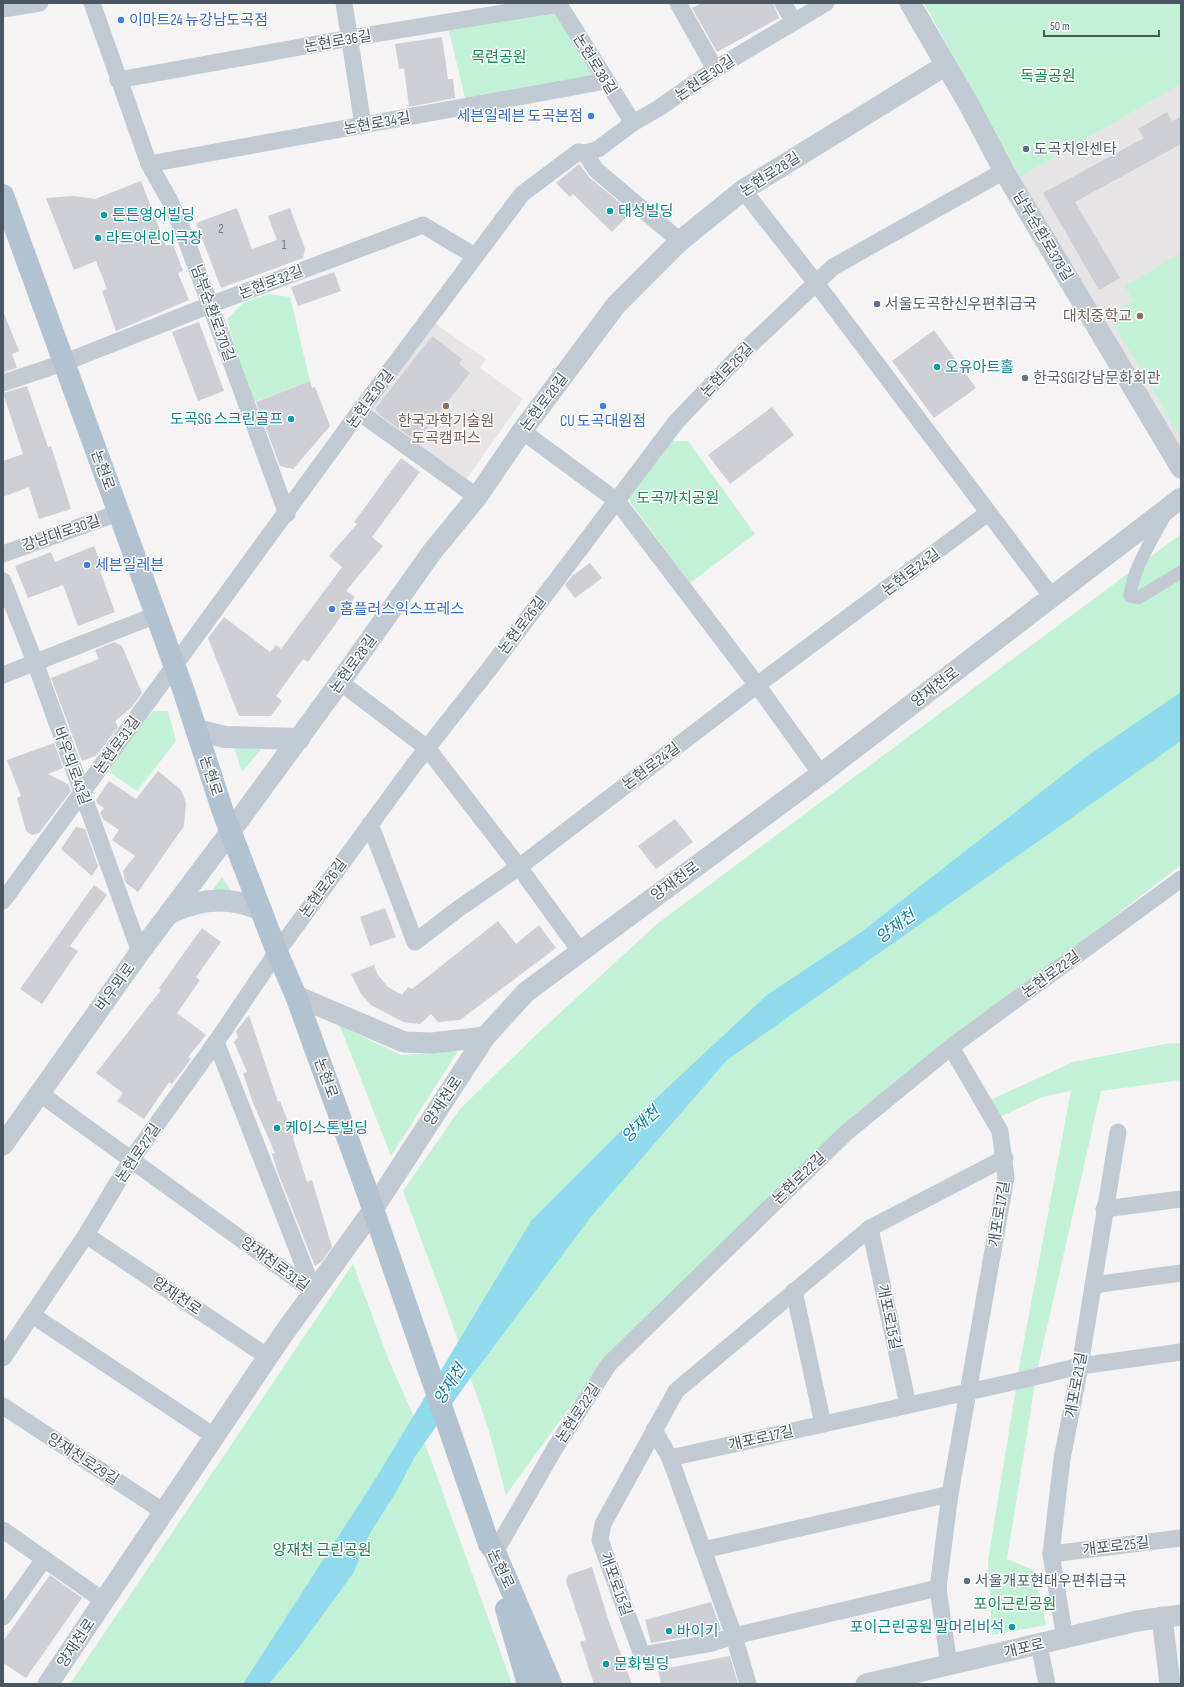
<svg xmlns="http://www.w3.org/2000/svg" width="1184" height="1687" font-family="'Sofia Sans Condensed','Noto Sans KR',sans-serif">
<rect width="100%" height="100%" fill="#f5f3f3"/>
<g fill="#e6e4e5">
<path d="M1181 84V455H1178L1020 177Z"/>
<path d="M433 322 486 359 480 368 523 399 465 481 368 412Z"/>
</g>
<g fill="#c3f1d5">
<path d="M924 3H1181V84L1020 177Z"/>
<path d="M559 4 606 81 467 106 447 23Z"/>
<path d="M1181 253V437L1108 315 1133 301 1125 286Z"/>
<path d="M268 294 290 297 310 381 251 403 227 319 243 303Z"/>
<path d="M667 441H688L755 534 690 583 630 502 629 496Z"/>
<path d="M1181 534V865L861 1112 690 1273 575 1400 506 1495 489 1431 446 1306 403 1191 460 1109 535 1036 657 924Z"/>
<path d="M153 711H168L176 741 137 791 106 770Z"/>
<path d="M234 747H263L242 772Z"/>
<path d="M222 877 234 895H209Z"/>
<path d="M340 1026 401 1055 458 1051 391 1156Z"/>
<path d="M1181 1043V1080L1101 1091 1037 1371 1007 1559 1034 1570 1046 1625 992 1635 988 1561 1021 1357 1071 1091 1042 1097 998 1118 986 1102 1073 1062 1165 1044Z"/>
<path d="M353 1264 388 1358 423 1438 512 1684H70Z"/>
</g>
<path fill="#90daee" d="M1181 692V741L727 1060 590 1218 471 1377 414 1458 398 1489 369 1535 354 1572 301 1645 269 1684H243L376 1478 531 1221 626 1126 767 995 860 933 1086 757Z"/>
<g fill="#cdcfd5">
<path d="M702 3H773L779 18 717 52 692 8Z"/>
<path d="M442 37 448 79H453L455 98 409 107 404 68 399 69 395 44Z"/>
<path d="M1167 112 1172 121 1181 117V144L1075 202 1120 278 1099 290 1043 193 1144 138 1138 129Z"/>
<path d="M579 164 590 178 631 212 612 232 573 194 570 197 556 183Z"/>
<path d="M141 181 166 246 173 244 183 271 178 273 189 300 116 331 102 291 107 289 96 261 74 270 46 198 74 196 95 199Z"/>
<path d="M237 208 252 249 277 240 268 216 290 208 305 249 303 258 221 288 196 223Z"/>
<path d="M334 272 341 291 298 306 291 287Z"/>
<path d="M3 311 19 351 12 354 17 368 3 372Z"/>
<path d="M199 322 224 391 198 401 172 332Z"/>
<path d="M934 330 976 388 934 418 892 361Z"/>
<path d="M432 336 462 359 459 364 470 373 423 433 424 436 419 443 380 415 375 409Z"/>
<path d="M310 381 312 388 315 387 330 426 293 469 280 466 256 402Z"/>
<path d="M27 386 48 447 51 446 71 509 39 519 29 487 3 497V461L23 454 3 393Z"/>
<path d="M772 407 794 435 730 484 708 455Z"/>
<path d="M401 458 420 472 372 537 383 546 346 591 355 597 308 662 303 659 276 696 282 701 271 716H239L208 638 224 617 270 652 276 645 281 649 342 567 329 556 357 524 354 522Z"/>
<path d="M94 546 103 569 100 571 115 612 78 626 63 585 28 598 15 566 51 552 55 562Z"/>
<path d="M590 563 602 578 575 598 565 585 572 576Z"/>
<path d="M114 642 122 646 142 693 131 708 115 721 118 727 96 756 82 761 51 678 99 659 95 650Z"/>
<path d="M54 743 63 768 48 774 68 784 71 791 39 833 32 835 26 831 17 798 21 796 7 760Z"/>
<path d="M158 771 181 790 186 803 184 826 138 892 125 882 123 871 135 856 112 840 119 830 103 819 100 813 104 808 97 803 96 800 109 781 136 799Z"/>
<path d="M675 819 693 842 656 869 638 846Z"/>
<path d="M76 827 85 829 98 866 92 876 61 849Z"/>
<path d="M94 885 107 895 70 946 78 951 42 1004 20 989Z"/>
<path d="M385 908 396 937 370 946 360 917Z"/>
<path d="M498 921 516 944 539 925 556 948 460 1020 438 1022 431 1014 420 1024 403 1022 371 1005 361 994 351 974 374 965 378 975 388 987 402 995 408 987 412 989Z"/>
<path d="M202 928 221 942 196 977 200 980 177 1013 206 1035 188 1057 191 1059 172 1084 169 1082 144 1119 117 1101 123 1093 96 1073 161 990 159 988Z"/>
<path d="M249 1015 278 1102 280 1101 294 1137 293 1138 307 1182 312 1180 332 1247 322 1261 315 1266 278 1173 272 1154 275 1153 253 1103 243 1073 247 1072 234 1042 238 1037 236 1031Z"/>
<path d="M592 1567 610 1625 632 1684H594L580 1642 586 1640 566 1581 568 1575Z"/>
<path d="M50 1575 82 1598 26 1678 3 1663V1641Z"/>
<path d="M711 1602 721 1630 651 1643 645 1620Z"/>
<path d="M730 1656 738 1684H661L658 1670Z"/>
</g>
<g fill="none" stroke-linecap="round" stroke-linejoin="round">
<path stroke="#c1cad2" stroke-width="13" d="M1165 515C1152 540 1133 568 1130 596L1138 598 1181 572"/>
<g stroke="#c1cad2" stroke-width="17">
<path d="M92 3 149 164 170 201 184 234 287 514"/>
<path d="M344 3 363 125"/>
<path d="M558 3 633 123"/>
<path d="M678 3 715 69"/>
<path d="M783 3 794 22"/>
<path d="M3 9 40 3"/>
<path d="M118 80 350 38 559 4"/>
<path d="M585 153 596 170 680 241"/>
<path d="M149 164 606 81"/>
<path d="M743 190 816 283 1052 597"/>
<path d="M3 383 63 363 210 305 423 225 475 256"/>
<path d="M359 412 477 497"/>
<path d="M522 431 617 501 757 685 821 774"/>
<path d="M3 554 118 513"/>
<path d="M3 581 35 662 140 952"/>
<path d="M3 675 156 615"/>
<path d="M340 682 427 748 519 867 580 951"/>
<path d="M370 824 415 942 458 909 519 867 757 685 988 513"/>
<path d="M3 901 359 412 522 194 578 152 585 153 598 149 633 123 659 108 715 69 826 3"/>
<path d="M216 1042 314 1292"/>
<path d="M39 1093 314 1292"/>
<path d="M1104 1209 1181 1199"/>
<path d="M870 1228 908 1405"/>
<path d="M86 1235 268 1357"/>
<path d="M1093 1285 1181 1273"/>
<path d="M794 1291 823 1424"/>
<path d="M32 1315 214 1436"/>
<path d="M3 1358 86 1235 131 1160 216 1042 277 952 413 766 490 668 676 422 744 351 833 267 1004 171"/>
<path d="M3 1406 164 1512"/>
<path d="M654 1430 670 1458 734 1636 748 1684"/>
<path d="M670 1458 1022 1380 1080 1366 1181 1352"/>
<path d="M3 1530 104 1601"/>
<path d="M703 1550 950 1494"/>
<path d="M495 1552 555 1448 609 1364 847 1132 951 1047 1181 879"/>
<path d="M1051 1554 1181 1538"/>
<path d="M938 1588 734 1636 712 1643 642 1655 600 1540 603 1524 676 1391 870 1228 1005 1158"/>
<path d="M3 1617 44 1559"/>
<path d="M1065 1639 1051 1554 1062 1459 1080 1366 1118 1132"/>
<path d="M1039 1645 1047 1684"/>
<path d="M949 1665 938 1588 950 1494 1006 1177 1000 1131 951 1047"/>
</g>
<g stroke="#c1cad2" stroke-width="21">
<path d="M910 3 968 103 1004 171 1181 468"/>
<path d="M296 996 404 1042 432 1043 485 1037"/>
<path d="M3 1145 140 952 231 831 340 682 432 552 477 497 522 431 616 305 680 241 743 190 946 65"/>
<path d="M1162 1617 1170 1684"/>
<path d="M48 1684 282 1336 368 1217 485 1037 526 992 821 774 1181 498"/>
<path d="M866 1684 1137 1621 1181 1615"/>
</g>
<g stroke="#c1cbd6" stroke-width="22">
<path d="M196 730 225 737 299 739"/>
<path d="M170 913C200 898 231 896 261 910"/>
</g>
<g stroke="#b3c2d1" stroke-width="22">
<path d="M3 195 183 689 223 812 277 952 296 996 365 1186"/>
<path d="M489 1544 495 1552 551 1684"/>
<path d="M506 1609 528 1684"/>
</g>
<path stroke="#b3c2d1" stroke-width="22" d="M365 1186 489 1544"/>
</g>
<g fill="#3f7fe0" stroke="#fff" stroke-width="1.5">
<circle cx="121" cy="20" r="4"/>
<circle cx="591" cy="116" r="4"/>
<circle cx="603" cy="406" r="4"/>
<circle cx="87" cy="565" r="4"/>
<circle cx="332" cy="609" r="4"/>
</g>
<g fill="#5c6f8a" stroke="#fff" stroke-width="1.5">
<circle cx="1026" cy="149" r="4"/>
<circle cx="877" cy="304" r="4"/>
<circle cx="967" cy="1581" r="4"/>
</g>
<g fill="#0f9aa8" stroke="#fff" stroke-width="1.5">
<circle cx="610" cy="211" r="4"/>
<circle cx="104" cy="215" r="4"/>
<circle cx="98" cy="238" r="4"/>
<circle cx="937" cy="367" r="4"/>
<circle cx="291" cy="419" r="4"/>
<circle cx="277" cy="1128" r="4"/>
<circle cx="1012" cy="1627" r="4"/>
<circle cx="669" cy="1631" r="4"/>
<circle cx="606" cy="1664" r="4"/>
</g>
<g fill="#8d6e63" stroke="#fff" stroke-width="1.5">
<circle cx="1140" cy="316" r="4"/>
<circle cx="446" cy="406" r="4"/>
</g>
<circle fill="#6b7280" stroke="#fff" stroke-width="1.5" cx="1025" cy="378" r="4"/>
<g text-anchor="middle" stroke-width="3" stroke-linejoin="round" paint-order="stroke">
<g font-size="13" fill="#6b747e">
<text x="221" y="233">2</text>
<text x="284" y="249">1</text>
</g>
<g font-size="15" fill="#366cbe" stroke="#fff" text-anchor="start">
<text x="129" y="25">이마트24 뉴강남도곡점</text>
<text x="583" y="121" text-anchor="end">세븐일레븐 도곡본점</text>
<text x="603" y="426" text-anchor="middle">CU 도곡대원점</text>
<text x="95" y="570">세븐일레븐</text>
<text x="340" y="614">홈플러스익스프레스</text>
</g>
<g font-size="15" fill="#4a5661" stroke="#fff">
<text transform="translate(338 41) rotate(-10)" y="5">논현로36길</text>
<text transform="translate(595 64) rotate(58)" y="5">논현로38길</text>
<text transform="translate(705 78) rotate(-34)" y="5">논현로30길</text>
<text transform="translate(377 123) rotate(-10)" y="5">논현로34길</text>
<text transform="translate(770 174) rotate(-33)" y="5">논현로28길</text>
<text transform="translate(1043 236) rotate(59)" y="5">남부순환로378길</text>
<text transform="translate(271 282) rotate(-21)" y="5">논현로32길</text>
<text transform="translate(213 313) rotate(70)" y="5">남부순환로370길</text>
<text transform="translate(727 370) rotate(-46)" y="5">논현로26길</text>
<text transform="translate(370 399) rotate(-54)" y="5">논현로30길</text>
<text transform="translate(544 402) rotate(-53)" y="5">논현로28길</text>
<text transform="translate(103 470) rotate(70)" y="5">논현로</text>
<text transform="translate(61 533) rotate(-19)" y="5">강남대로30길</text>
<text transform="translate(911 572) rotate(-37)" y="5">논현로24길</text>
<text transform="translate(522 625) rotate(-53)" y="5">논현로26길</text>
<text transform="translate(353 664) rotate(-54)" y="5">논현로28길</text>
<text transform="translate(935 687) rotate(-37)" y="5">양재천로</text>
<text transform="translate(117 745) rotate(-54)" y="5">논현로31길</text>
<text transform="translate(72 766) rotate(70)" y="5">바우뫼로43길</text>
<text transform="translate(651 766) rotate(-37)" y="5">논현로24길</text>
<text transform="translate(211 776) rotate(72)" y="5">논현로</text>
<text transform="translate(675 881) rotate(-36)" y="5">양재천로</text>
<text transform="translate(323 888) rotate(-54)" y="5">논현로26길</text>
<text transform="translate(1051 974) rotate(-36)" y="5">논현로22길</text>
<text transform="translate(115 987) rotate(-54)" y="5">바우뫼로</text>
<text transform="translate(326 1078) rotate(70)" y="5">논현로</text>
<text transform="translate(443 1101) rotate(-56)" y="5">양재천로</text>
<text transform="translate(138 1153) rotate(-56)" y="5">논현로27길</text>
<text transform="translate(799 1178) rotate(-44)" y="5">논현로22길</text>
<text transform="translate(999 1214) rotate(-81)" y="5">개포로17길</text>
<text transform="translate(275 1264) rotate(36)" y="5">양재천로31길</text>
<text transform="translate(177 1296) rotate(34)" y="5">양재천로</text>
<text transform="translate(889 1317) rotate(78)" y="5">개포로15길</text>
<text transform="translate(1076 1385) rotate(-80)" y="5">개포로21길</text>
<text transform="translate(578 1413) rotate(-57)" y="5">논현로22길</text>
<text transform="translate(761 1438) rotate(-13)" y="5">개포로17길</text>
<text transform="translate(83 1459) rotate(33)" y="5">양재천로29길</text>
<text transform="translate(1116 1546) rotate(-7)" y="5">개포로25길</text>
<text transform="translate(501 1569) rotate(65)" y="5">논현로</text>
<text transform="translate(616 1584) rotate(70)" y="5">개포로15길</text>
<text transform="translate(76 1643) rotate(-56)" y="5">양재천로</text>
<text transform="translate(1024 1648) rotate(-13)" y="5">개포로</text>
</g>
<g font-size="15" fill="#17864f" stroke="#fff">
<text x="499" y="62">목련공원</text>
<text x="1048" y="81">독골공원</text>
<text x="678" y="503">도곡까치공원</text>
<text x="322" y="1555">양재천 근린공원</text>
<text x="1015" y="1609">포이근린공원</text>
</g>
<g font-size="15" fill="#4e5e75" stroke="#fff" text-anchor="start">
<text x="1034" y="154">도곡치안센타</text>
<text x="885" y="309">서울도곡한신우편취급국</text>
<text x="975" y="1586">서울개포현대우편취급국</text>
</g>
<g font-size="15" fill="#0d838f" stroke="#fff" text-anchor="start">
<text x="618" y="216">태성빌딩</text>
<text x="112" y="220">튼튼영어빌딩</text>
<text x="106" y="243">라트어린이극장</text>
<text x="945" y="372">오유아트홀</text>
<text x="283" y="424" text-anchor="end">도곡SG 스크린골프</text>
<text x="285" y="1133">케이스톤빌딩</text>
<text x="1004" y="1632" text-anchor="end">포이근린공원 말머리비석</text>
<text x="677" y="1636">바이키</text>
<text x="614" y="1669">문화빌딩</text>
</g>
<g font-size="15" fill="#785e54" stroke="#fff" text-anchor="end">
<text x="1132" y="321">대치중학교</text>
<text x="446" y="426" text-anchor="middle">한국과학기술원<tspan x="446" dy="17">도곡캠퍼스</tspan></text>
</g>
<g font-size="15" fill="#5b616d" stroke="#fff" text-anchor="start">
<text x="1033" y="383">한국SGI강남문화회관</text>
</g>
<g font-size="16" font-style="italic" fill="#0c7c9b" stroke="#fff">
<text transform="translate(895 926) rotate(-36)" y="6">양재천</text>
<text transform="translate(640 1124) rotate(-42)" y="6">양재천</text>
<text transform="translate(449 1384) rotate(-57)" y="6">양재천</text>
</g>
</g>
<rect width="1184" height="1687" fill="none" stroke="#4a5661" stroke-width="8"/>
<path d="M1044 30v6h115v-6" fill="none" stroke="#4a5661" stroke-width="2"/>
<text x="1050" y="30" font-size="12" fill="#4a5661" stroke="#ffffff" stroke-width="3" paint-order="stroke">50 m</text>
</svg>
